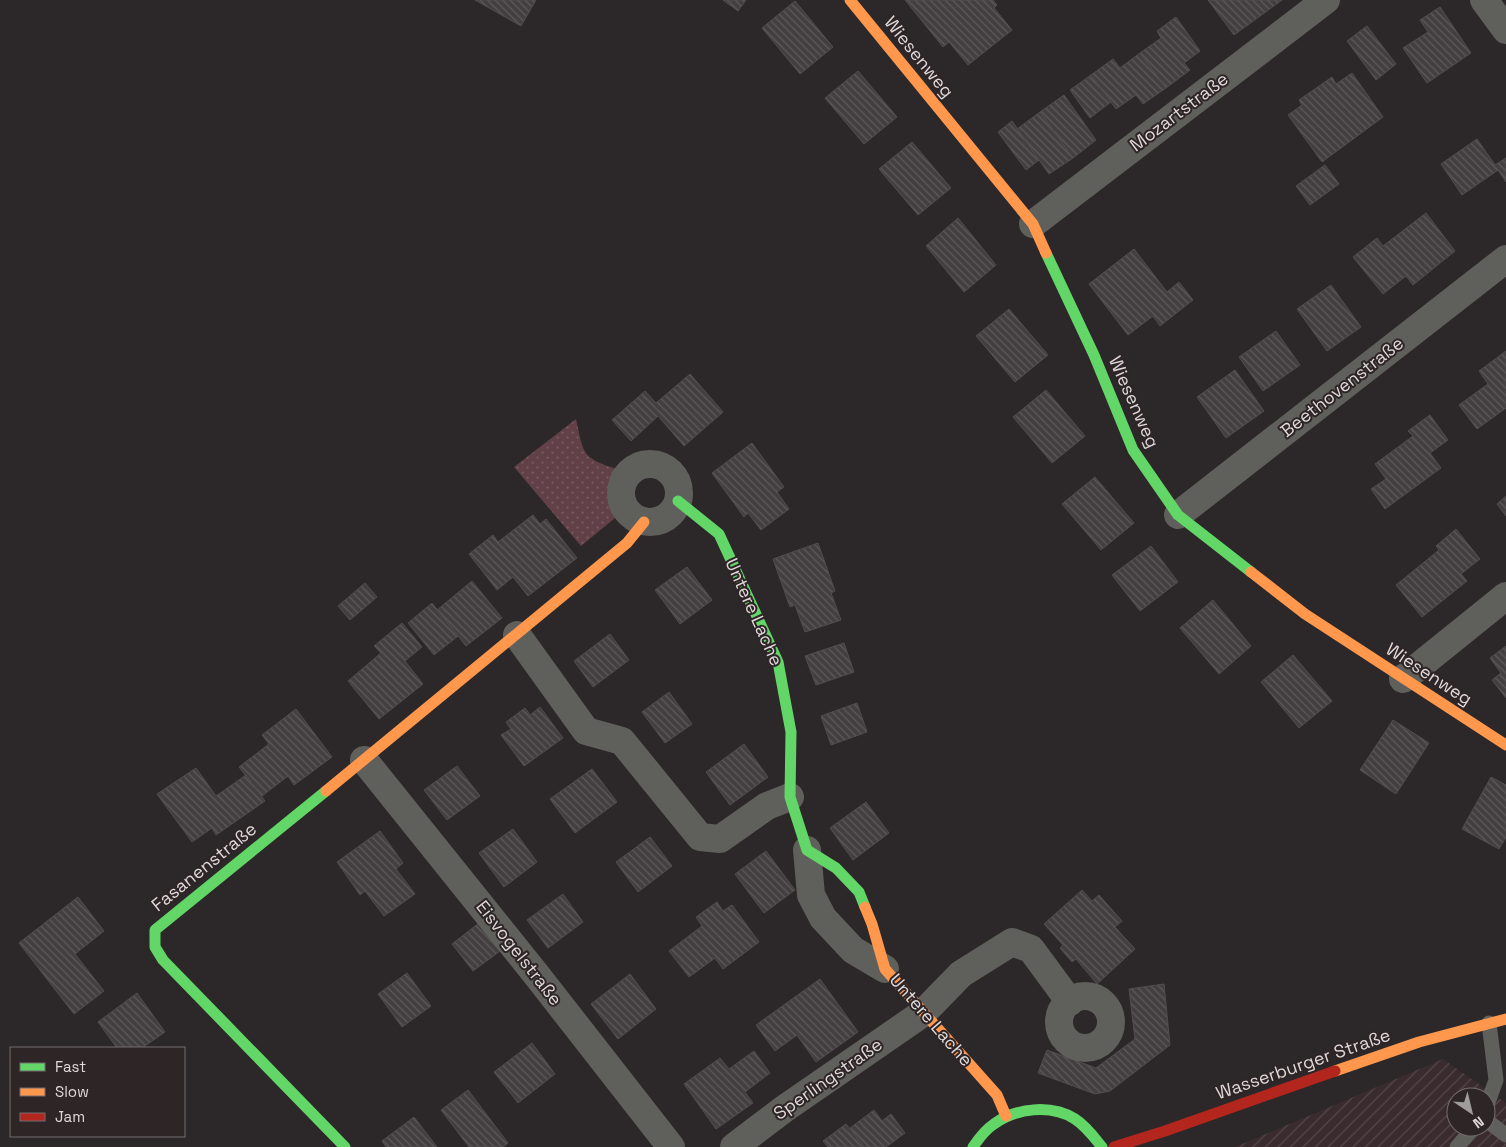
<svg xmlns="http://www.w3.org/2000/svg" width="1506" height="1147" font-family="'Space Grotesk',sans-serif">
<defs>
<pattern id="industrial-furrows" width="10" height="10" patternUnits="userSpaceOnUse" patternTransform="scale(1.25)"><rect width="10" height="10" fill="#392b2e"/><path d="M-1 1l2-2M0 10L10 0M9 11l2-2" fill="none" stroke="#55494c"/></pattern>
<pattern id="park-dots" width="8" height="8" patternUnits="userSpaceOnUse" patternTransform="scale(1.25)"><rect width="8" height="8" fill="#624048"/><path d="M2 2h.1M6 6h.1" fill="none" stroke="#785b62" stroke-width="1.8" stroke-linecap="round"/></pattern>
<pattern id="building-back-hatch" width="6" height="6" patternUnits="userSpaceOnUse" patternTransform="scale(1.25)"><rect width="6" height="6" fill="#433f40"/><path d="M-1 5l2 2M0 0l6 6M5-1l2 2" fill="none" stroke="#5e5a5b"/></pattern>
</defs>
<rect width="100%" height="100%" fill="#2c2728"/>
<path fill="url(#industrial-furrows)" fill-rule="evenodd" d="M1443 1059 1506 1103V1147H1235ZM1456 1097H1486V1127H1456Z"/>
<path fill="url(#park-dots)" d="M576 419C584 456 582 458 620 470 610 490 608 497 615 518L581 546 514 467Z"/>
<g fill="url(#building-back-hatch)" stroke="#514d4e">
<path d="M475 0H536L521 26Z"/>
<path d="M723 0H746L738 11Z"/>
<path d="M905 0H993L997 5 994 8 1012 30 968 65 949 42 943 47Z"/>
<path d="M1208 0H1282L1234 35Z"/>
<path d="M795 1 833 47 800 74 762 28Z"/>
<path d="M1440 7 1471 53 1427 83 1403 48 1428 32 1420 20Z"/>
<path d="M1176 17 1200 51 1184 63 1190 70 1166 88 1140 53 1161 38 1157 31Z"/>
<path d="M1367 26 1396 64 1376 80 1347 41Z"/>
<path d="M1140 53 1166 88 1143 104 1136 95 1116 109 1091 75 1113 59 1120 68Z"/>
<path d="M858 71 897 117 864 144 825 98Z"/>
<path d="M1352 73 1383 117 1322 162 1288 115 1302 105 1299 100 1332 77 1336 84Z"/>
<path d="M1091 75 1111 102 1090 118 1070 90Z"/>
<path d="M1064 95 1096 140 1073 158 1040 112Z"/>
<path d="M1040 112 1073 158 1049 174 1017 129Z"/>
<path d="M1012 121 1039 160 1026 170 998 132Z"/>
<path d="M1477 139 1495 165 1506 158V182L1498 170 1462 195 1441 164Z"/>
<path d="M912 142 951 188 918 215 879 169Z"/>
<path d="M1325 165 1339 184 1310 205 1296 186Z"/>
<path d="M1426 213 1455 251 1413 285 1406 276 1383 294 1353 257 1377 238 1383 246Z"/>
<path d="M958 218 996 265 964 292 926 246Z"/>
<path d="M1134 249 1167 292 1179 282 1193 300 1160 326 1153 316 1128 335 1089 284Z"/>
<path d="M1331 285 1361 327 1327 351 1297 309Z"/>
<path d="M1009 309 1048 355 1015 382 976 336Z"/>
<path d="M1276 331 1300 365 1263 391 1239 357Z"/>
<path d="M1506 351V408L1477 429 1459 405 1488 384 1479 371Z"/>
<path d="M1235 370 1264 411 1226 438 1197 397Z"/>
<path d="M690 374 723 412 684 446 658 416 631 441 612 420 645 391 656 403Z"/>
<path d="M1046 390 1085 436 1052 463 1013 417Z"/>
<path d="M1430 415 1448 440 1430 453 1441 468 1385 509 1371 489 1386 479 1375 464 1413 436 1408 431Z"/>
<path d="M752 443 784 487 777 492 789 509 761 530 748 513 744 517 712 473Z"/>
<path d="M1095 477 1134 523 1101 550 1062 504Z"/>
<path d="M1506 496V516L1497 504Z"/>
<path d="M533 515 540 524 546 519 577 558 528 596 513 577 497 590 469 554 493 535 498 542Z"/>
<path d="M1456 529 1480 559 1461 574 1467 581 1422 617 1396 585 1439 550 1436 546Z"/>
<path d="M818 543 835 591 831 593 841 620 805 632 795 605 790 607 773 559Z"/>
<path d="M1151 546 1178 582 1140 611 1112 575Z"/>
<path d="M687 567 712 600 680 624 655 590Z"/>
<path d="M472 581 502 618 466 646 437 610Z"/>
<path d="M365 583 377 597 350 620 338 606Z"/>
<path d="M1213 600 1251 646 1219 674 1180 628Z"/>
<path d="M432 603 458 636 434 655 408 623Z"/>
<path d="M402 623 422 647 405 661 423 684 379 719 348 681 381 653 374 646Z"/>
<path d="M610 634 629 660 593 687 574 661Z"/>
<path d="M844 643 854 672 816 685 805 656Z"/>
<path d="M1506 646V698L1492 680 1501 673 1490 658Z"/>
<path d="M1293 655 1332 701 1299 728 1261 682Z"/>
<path d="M669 692 692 724 665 743 642 712Z"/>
<path d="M857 703 867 732 831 745 821 716Z"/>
<path d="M540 707 563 738 524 766 501 735 511 729 506 722 525 708 530 715Z"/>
<path d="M296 709 332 757 294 785 288 776 262 796 239 767 269 744 262 735Z"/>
<path d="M1393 720 1429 743 1396 794 1360 770Z"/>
<path d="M744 744 768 777 730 805 706 772Z"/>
<path d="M457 766 480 796 447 820 424 790Z"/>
<path d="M196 768 216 796 246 775 265 801 216 835 212 828 192 842 157 794Z"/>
<path d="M592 769 617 802 575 833 550 799Z"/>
<path d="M1491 777 1506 785V837L1499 849 1462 829Z"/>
<path d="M866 802 889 833 853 860 830 828Z"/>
<path d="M513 829 537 862 504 887 479 853Z"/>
<path d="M380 831 403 863 396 869 415 894 384 916 365 891 360 895 337 862Z"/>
<path d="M650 837 672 866 638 892 616 862Z"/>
<path d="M766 851 795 890 764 913 735 874Z"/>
<path d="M1082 890 1092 901 1099 895 1122 921 1115 927 1135 949 1097 984 1076 959 1072 962 1060 948 1063 945 1044 924Z"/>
<path d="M563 894 583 922 548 948 527 920Z"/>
<path d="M78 897 104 931 75 954 104 991 74 1014 19 943Z"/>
<path d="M717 902 723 911 732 905 759 942 723 969 715 958 689 977 669 951 702 926 696 917Z"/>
<path d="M479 923 500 951 473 971 452 944Z"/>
<path d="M407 973 431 1006 402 1027 378 994Z"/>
<path d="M630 974 656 1009 618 1039 591 1004Z"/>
<path d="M820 979 858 1032 816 1062 797 1035 775 1051 756 1025Z"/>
<path d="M1164 984 1170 1045 1110 1091 1095 1094 1038 1073 1047 1050 1096 1068 1135 1039 1129 989Z"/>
<path d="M137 993 165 1032 142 1048H117L98 1022Z"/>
<path d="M532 1043 555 1074 518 1103 494 1072Z"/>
<path d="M754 1051 770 1073 745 1092 753 1103 716 1129 684 1084 720 1058 729 1069Z"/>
<path d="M468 1090 508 1143 503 1147H469L441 1110Z"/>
<path d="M874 1110 882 1121 891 1114 905 1133 886 1147H864L850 1128Z"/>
<path d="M414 1117 437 1147H386L382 1141Z"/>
<path d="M846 1124 864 1147H828L823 1141Z"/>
</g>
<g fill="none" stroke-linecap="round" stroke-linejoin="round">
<g stroke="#5f5f5b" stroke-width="15">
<path d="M1486 1108 1496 1080 1489 1023"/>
<path d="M1486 1120 1506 1135"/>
<path d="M1457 1147 1474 1127"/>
</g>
<g stroke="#5f5f5b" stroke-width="28">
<path d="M1484 0 1506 30"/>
<path d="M1033 224 1326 0"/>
<circle cx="650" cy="493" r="29"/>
<path d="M1178 515 1506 259"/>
<path d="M517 635 586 731 622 741 700 837 720 839 767 806 790 797"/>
<path d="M1403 679 1506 596"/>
<path d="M364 760 535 973 671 1147"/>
<path d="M807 850 811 895 823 918 853 950 885 969"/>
<circle cx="1085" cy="1022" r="26"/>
<path d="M734 1147 784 1109 923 1013 961 974 1012 942 1031 949 1070 1002"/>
</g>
<g stroke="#63d668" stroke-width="11">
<path d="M1046 253 1094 355 1133 450 1178 515 1251 572"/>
<path d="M678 501 719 534 778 662 791 732 790 797 807 850 836 868 859 892 865 907"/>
<path d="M326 791 155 930V947L163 960 345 1147"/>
<path d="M973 1147C979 1138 985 1130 994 1124 1016 1108 1051 1104 1075 1119 1086 1126 1094 1137 1102 1147"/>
</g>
<g stroke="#ff974d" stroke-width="11">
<path d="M850 0 1033 224 1046 253"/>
<path d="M1251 572 1305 614 1506 745"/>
<path d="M326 791 627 543 644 522"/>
<path d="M865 907 872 924 885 969 997 1095 1006 1116"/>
<path d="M1335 1071 1419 1042 1506 1019"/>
</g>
<path stroke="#b3261e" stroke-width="11" d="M1114 1147 1165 1131 1335 1071"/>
</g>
<g text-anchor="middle" stroke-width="4" stroke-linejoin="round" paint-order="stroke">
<g font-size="18" fill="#dfd9da" stroke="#2e2527">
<text transform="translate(919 57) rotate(51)" y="6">Wiesenweg</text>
<text transform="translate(1179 112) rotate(-37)" y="6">Mozartstraße</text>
<text transform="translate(1342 387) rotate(-38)" y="6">Beethovenstraße</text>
<text transform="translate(1134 402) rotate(66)" y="6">Wiesenweg</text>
<text transform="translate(754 612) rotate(66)" y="6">Untere Lache</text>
<text transform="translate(1429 674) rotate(33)" y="6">Wiesenweg</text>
<text transform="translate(204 867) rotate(-39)" y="6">Fasanenstraße</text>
<text transform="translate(519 953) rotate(52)" y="6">Eisvogelstraße</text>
<text transform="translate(931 1020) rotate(49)" y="6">Untere Lache</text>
<text transform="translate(1303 1064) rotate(-19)" y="6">Wasserburger Straße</text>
<text transform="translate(828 1079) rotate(-35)" y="6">Sperlingstraße</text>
</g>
</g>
<rect x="10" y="1047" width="175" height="90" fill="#2e2527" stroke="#756d6f"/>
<rect x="20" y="1063" width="25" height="8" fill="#63d668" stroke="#756d6f"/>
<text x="55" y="1072" font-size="15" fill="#dfd9da">Fast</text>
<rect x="20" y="1088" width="25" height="8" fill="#ff974d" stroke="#756d6f"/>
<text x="55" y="1097" font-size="15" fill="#dfd9da">Slow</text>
<rect x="20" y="1113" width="25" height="8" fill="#b3261e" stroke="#756d6f"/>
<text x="55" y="1122" font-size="15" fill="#dfd9da">Jam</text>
<g transform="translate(1471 1112) rotate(145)"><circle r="24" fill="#2e2527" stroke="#756d6f"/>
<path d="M0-4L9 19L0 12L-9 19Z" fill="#a09b9c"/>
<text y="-8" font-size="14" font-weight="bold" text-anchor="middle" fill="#dfd9da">N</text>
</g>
</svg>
